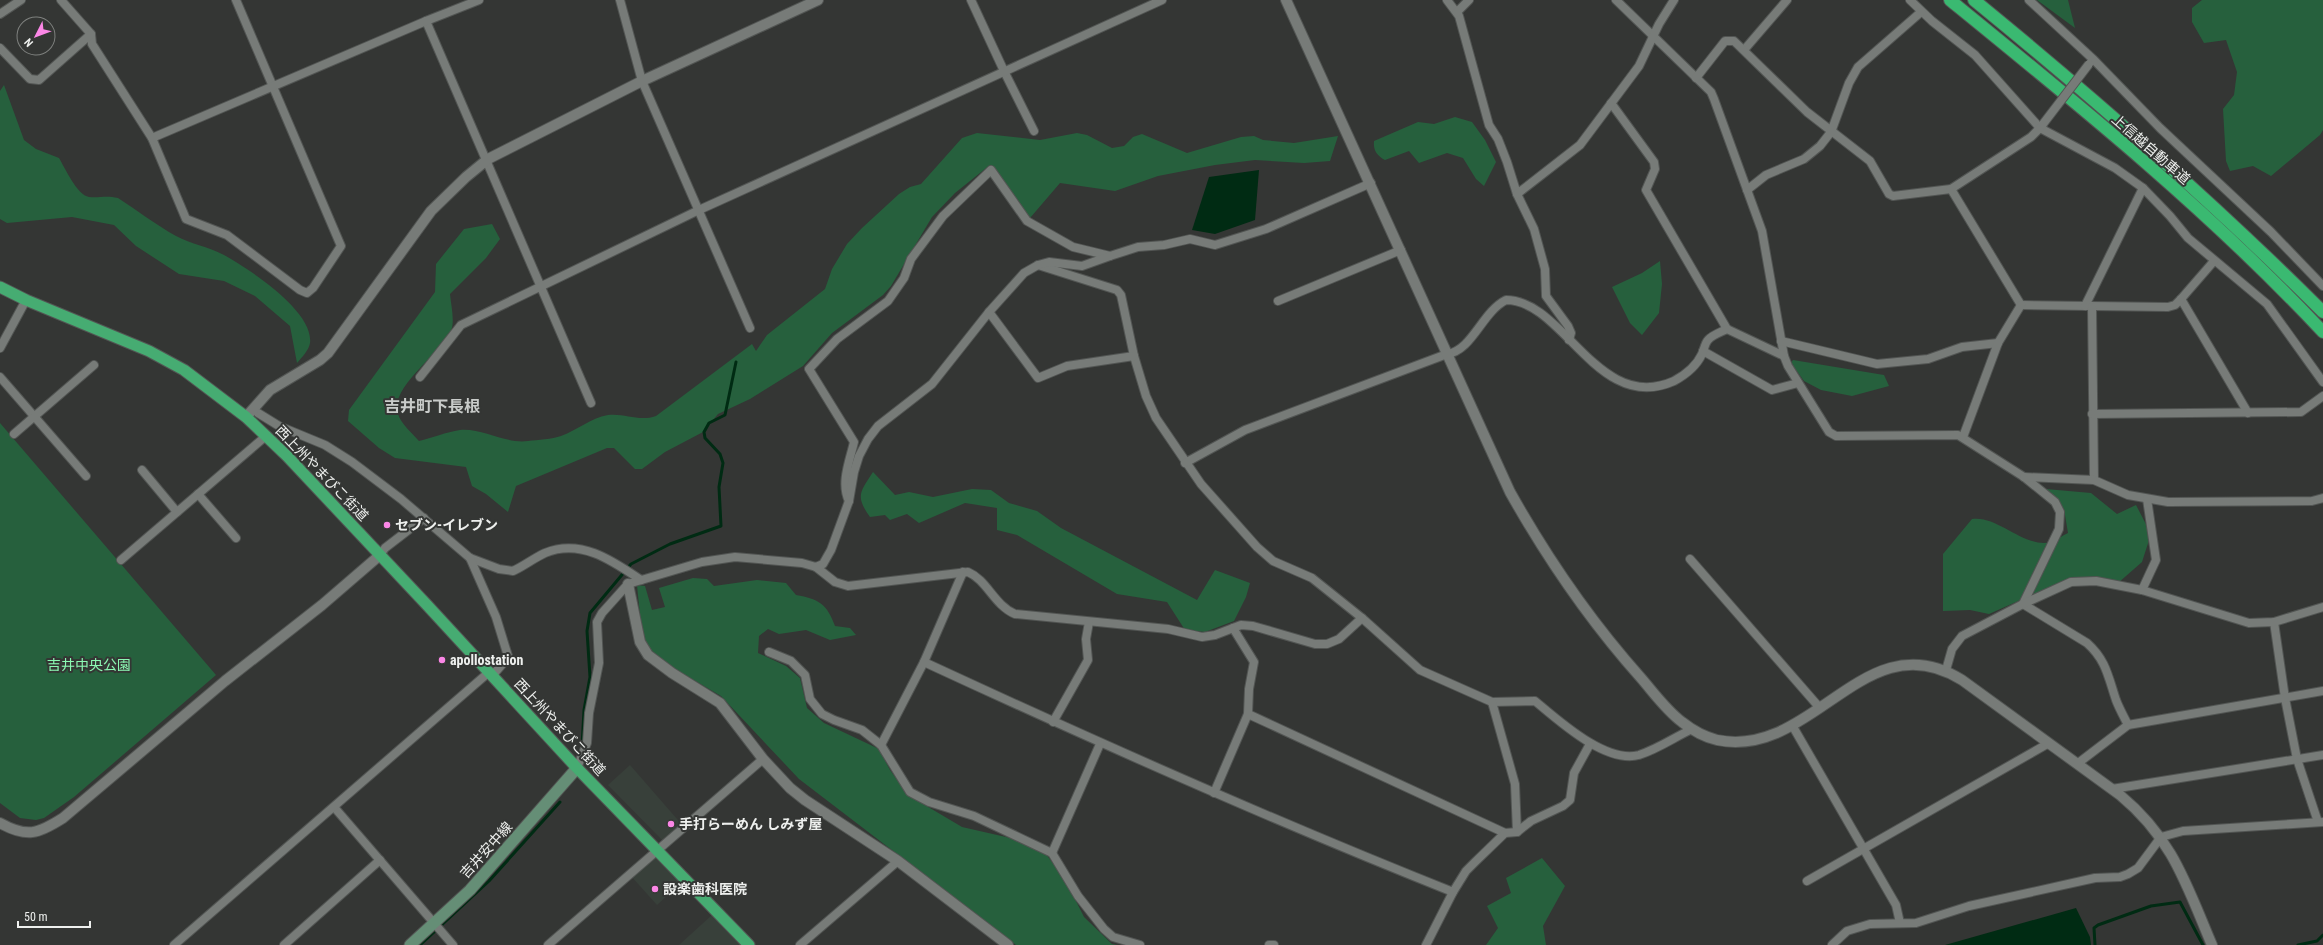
<svg xmlns="http://www.w3.org/2000/svg" width="2323" height="945" font-family="'Roboto Condensed','Noto Sans JP',sans-serif">
<rect width="100%" height="100%" fill="#343634"/>
<g fill="#38403a">
<path d="M630 765 684 827 665 843 608 785Z"/>
<path d="M655 855 682 882 657 905 631 876Z"/>
<path d="M712 915 741 945H679Z"/>
</g>
<g fill="#26603d">
<path d="M2037 0H2068L2075 28Z"/>
<path d="M2202 0H2323V130L2320 135 2271 176 2253 166 2230 171 2226 161 2223 109 2234 95 2237 72 2226 40 2204 43 2192 22V8Z"/>
<path d="M4 85 24 140 36 149 59 158C65 168 77 195 89 197 100 198 106 195 118 198 137 210 156 225 176 236 191 244 209 247 224 255 249 269 314 311 310 343 309 350 302 357 297 363L290 326 255 296 224 281 179 274 136 246 114 225 72 217 7 223 0 219V91Z"/>
<path d="M1455 117 1472 122 1485 140 1496 162 1484 186 1476 179 1463 158 1447 153 1419 163 1409 151 1385 160C1377 156 1373 150 1374 141L1418 122 1434 124Z"/>
<path d="M977 133 1040 140 1077 133 1087 135 1112 148 1124 146 1133 137 1142 134 1187 153 1241 137 1254 136 1263 140 1294 143 1338 136 1330 161 1304 163 1255 160 1215 165 1158 176 1115 191 1060 183 1030 218 990 165 955 193 932 217 891 286 883 295 832 333 803 366 750 399 718 414 703 432 665 452 642 469H635L614 448H607L516 486 508 512 486 494 472 486 466 467 395 458 379 448 348 421 349 410 435 292 436 264 464 229 492 224 500 239 486 258 450 294C451 305 455 321 451 331 440 354 388 389 398 414 401 424 412 433 419 441 432 438 446 432 460 430 483 428 505 444 528 441 538 440 552 439 561 436 578 430 590 418 608 415 625 413 639 422 656 416L752 344 756 351 767 335 825 289 832 269 847 244 862 228 899 194 910 187 921 184 962 138Z"/>
<path d="M1660 261 1662 284 1659 313 1642 335 1630 323 1612 287 1642 273Z"/>
<path d="M1793 360 1884 375 1889 386 1852 396 1821 390 1804 381 1791 363Z"/>
<path d="M0 423 216 675 74 797 44 818 36 820 20 818 0 803Z"/>
<path d="M873 472 895 495 909 492 933 497 972 489 991 490 1009 503 1037 511 1061 528 1197 600 1215 570 1250 583 1246 597 1234 621 1205 632 1185 630 1167 602 1117 594 1017 535 997 530V508L965 503 919 523 907 514 890 520 885 515 870 517C855 496 860 492 873 472Z"/>
<path d="M2046 489 2091 493 2117 514 2136 505 2151 534 2142 562 2118 583 2099 577 2068 579 1989 614 1970 610 1943 611V554L1972 519C1998 515 2025 549 2051 542 2057 540 2063 535 2068 533L2064 509Z"/>
<path d="M693 578 707 579 714 586 757 580 786 583 796 595C819 599 827 604 835 626L850 628 856 635 830 640 806 630 779 634 768 629 759 636 758 653 786 666 800 678 807 708 824 723 879 749 890 770 908 795 962 827 1028 842 1046 854 1066 881 1084 917 1112 944 1117 945H1016L799 779 721 696 673 668 652 652 642 636 637 585 645 586 652 610 665 607 659 588Z"/>
<path d="M1542 858 1565 886 1543 926 1546 945H1486L1498 928 1487 906 1511 893 1506 878Z"/>
</g>
<g fill="#002b13">
<path d="M1259 170 1255 220 1215 234 1192 230 1209 177Z"/>
<path d="M2076 908 2090 937 2091 945H1945Z"/>
</g>
<g fill="none" stroke-linecap="round" stroke-linejoin="round">
<g stroke="#002b13" stroke-width="3">
<path d="M582 746 584 710 590 677 587 631 590 613 631 564 670 544 721 526 719 487 723 463 720 454 705 438 704 432 709 423 725 415 736 362"/>
<path d="M420 945 489 881 560 802"/>
<path d="M2095 945 2094 928 2098 925 2151 906 2180 902 2203 945"/>
<path d="M2298 945 2317 941 2323 935"/>
</g>
<g stroke="#525553" stroke-width="10">
<g id="minor">
<path d="M61 0 91 34 92 44 152 138 186 219 227 235 300 290 307 293 313 288 341 246 236 0"/>
<path d="M620 0 642 81 750 328"/>
<path d="M971 0 1004 71 1034 131"/>
<path d="M1447 0 1459 16 1489 125 1498 139 1507 162 1517 194 1534 229 1545 269 1546 296 1568 326 1571 333 1569 340"/>
<path d="M1616 0 1711 92 1714 99 1762 231 1784 356 1788 366 1829 432 1836 436 1958 435 2024 477 2055 502 2060 512 2059 529 2023 604 2087 643C2106 660 2108 676 2116 700 2119 708 2124 717 2128 725"/>
<path d="M1910 0 1932 21 1975 55 2040 128 2115 168 2143 188 2170 216 2188 238 2267 304 2323 382"/>
<path d="M2029 0 2094 60 2160 128 2271 232 2323 286"/>
<path d="M1457 12 1469 0"/>
<path d="M0 14 21 0"/>
<path d="M426 21 591 403"/>
<path d="M0 48 30 79 39 80 91 34"/>
<path d="M1744 50 1787 0"/>
<path d="M1696 78 1725 41H1734L1807 112 1870 161 1889 194 1893 196 1951 189 2031 137 2043 125"/>
<path d="M1611 103 1654 162 1655 169 1646 190 1727 329"/>
<path d="M152 138 426 21 479 0"/>
<path d="M1951 189 2021 305"/>
<path d="M1747 190 1766 175 1804 159 1820 146 1831 132 1849 83 1858 67 1921 12"/>
<path d="M1517 194 1580 145 1639 66 1659 24 1674 0"/>
<path d="M1038 265 1117 290 1121 295 1134 356 1146 396 1156 418 1201 484 1257 547 1273 561 1312 578 1362 618 1420 670 1492 702 1535 701C1559 721 1606 764 1639 755 1658 749 1675 737 1692 729"/>
<path d="M2181 299 2248 413"/>
<path d="M1278 301 1401 250"/>
<path d="M2021 305 2168 307 2175 305 2181 299 2214 261"/>
<path d="M2085 306 2143 188"/>
<path d="M2092 307 2094 480"/>
<path d="M989 312 1038 378 1067 366 1134 356"/>
<path d="M1781 341 1877 364 1928 359 1962 347 1998 343"/>
<path d="M0 348 26 300"/>
<path d="M1703 351 1772 390 1798 383"/>
<path d="M0 377 86 476"/>
<path d="M420 377 461 325 699 210 1162 0"/>
<path d="M258 413 279 426 325 445 352 462 401 499 470 558 499 569 513 571C524 566 534 558 545 553 581 538 613 561 641 580"/>
<path d="M2092 414 2301 412 2323 396"/>
<path d="M14 434 94 365"/>
<path d="M1963 437 1998 343 2021 305"/>
<path d="M1185 463 1245 430 1447 354C1472 351 1482 312 1506 300 1564 300 1598 415 1674 381 1685 375 1697 365 1702 354 1704 350 1705 343 1708 340 1712 335 1721 332 1727 329L1784 356"/>
<path d="M142 470 177 512"/>
<path d="M2024 477 2094 480 2128 495 2168 502 2312 501 2323 498"/>
<path d="M198 494 236 538"/>
<path d="M849 501C840 483 850 460 854 442L809 369 837 339 888 301 904 278 911 259 943 216 991 170 1027 221 1073 247 1110 256 1138 247 1164 245 1190 239 1215 245 1266 229 1371 183"/>
<path d="M380 555 385 548 424 518"/>
<path d="M470 558 496 617 508 656 506 660 492 676"/>
<path d="M1690 559 1819 707"/>
<path d="M121 560 266 436"/>
<path d="M816 567 835 582 848 586 968 572C987 580 994 605 1015 614L1168 629 1202 637 1215 635 1241 625 1253 626 1315 644H1327L1339 639 1362 618"/>
<path d="M2142 590 2156 560 2147 499"/>
<path d="M2274 622 2285 698 2297 759 2318 822"/>
<path d="M769 652 791 661 805 675 810 699 822 714 834 720 862 730 881 745 910 792 929 802 974 816 1052 853 1078 896 1104 929 1113 937 1140 945"/>
<path d="M924 662C1099 743 1274 821 1453 892"/>
<path d="M1946 670 1952 649 1962 636 2023 604 2071 582 2096 581 2142 590 2249 623 2274 622 2323 607"/>
<path d="M1492 702 1515 784 1517 832"/>
<path d="M1248 714 1505 833"/>
<path d="M1053 722 1088 660 1086 639 1089 622"/>
<path d="M1792 725 1896 905 1900 923"/>
<path d="M881 745 924 662 963 572"/>
<path d="M2077 764 2128 725 2323 691"/>
<path d="M577 768 587 743 589 713 599 663 597 622 602 613 628 584 702 562 735 557 802 563 816 567 823 564 831 550 849 501 854 472 859 456 868 439 878 426 932 384 989 312 1024 273 1038 265 1049 262 1082 266 1110 256"/>
<path d="M2112 789 2323 755"/>
<path d="M1214 793 1248 714 1249 689 1254 662 1233 628"/>
<path d="M334 807 453 945"/>
<path d="M1052 853 1100 744"/>
<path d="M1807 881 2049 743"/>
<path d="M174 945 488 673"/>
<path d="M284 945 380 860"/>
<path d="M548 945 763 759"/>
<path d="M800 945 898 861"/>
<path d="M1269 945H1274"/>
<path d="M1426 945 1453 892 1466 871 1475 862 1505 833 1517 832 1531 821 1563 806 1570 800 1574 773 1590 744"/>
<path d="M1832 945 1847 931 1870 924 1916 923 1969 906 2095 878 2120 877 2128 874 2138 868 2161 837 2183 831 2323 822"/>
</g>
</g>
<g stroke="#525553" stroke-width="12">
<g id="tertiary">
<path d="M1286 0 1510 492C1547 558 1591 622 1641 678 1654 693 1666 710 1682 722 1692 730 1705 737 1717 740 1813 760 1865 619 1962 680L2120 795C2173 839 2186 884 2212 945"/>
<path d="M246 417 270 390 320 360 328 353 431 211 466 177 488 159 642 81 818 0"/>
<path d="M628 584 640 642 648 655 672 673 720 703 763 759 790 788 805 800 898 861 1008 945"/>
<path d="M0 823C27 838 38 834 63 818L225 681 322 605 380 555"/>
</g>
</g>
<g stroke="#525553" stroke-width="13">
<path id="secondary" d="M410 945 470 890 577 768"/>
</g>
<g stroke="#525553" stroke-width="13">
<path id="trunk" d="M0 287 26 300 149 351 184 370 246 417 287 456 427 605 577 768 749 945"/>
</g>
<g stroke="#525553" stroke-width="14">
<g id="motorway">
<path d="M1950 0C2079 105 2209 210 2323 332"/>
<path d="M1974 0C2095 99 2212 201 2323 312"/>
</g>
</g>
<use href="#minor" stroke="#777b78" stroke-width="8"/>
<use href="#tertiary" stroke="#777b78" stroke-width="10"/>
<use href="#secondary" stroke="#658e76" stroke-width="11"/>
<use href="#trunk" stroke="#46ac72" stroke-width="11"/>
<use href="#motorway" stroke="#3ab971" stroke-width="12"/>
<g stroke="#525553" stroke-width="10" stroke-linecap="butt">
<path id="minor-bridge" d="M2043 124 2089 64"/>
</g>
<use href="#minor-bridge" stroke="#777b78" stroke-width="8"/>
</g>
<g fill="#fb87e6" stroke="#343634" stroke-width="1.5">
<circle cx="387" cy="525" r="4"/>
<circle cx="442" cy="660" r="4"/>
<circle cx="671" cy="824" r="4"/>
<circle cx="655" cy="889" r="4"/>
</g>
<g text-anchor="middle" stroke-width="4" stroke-linejoin="round" paint-order="stroke">
<g font-size="14" fill="#eef0ee" stroke="#343634">
<text transform="translate(2151 149) rotate(41)" y="5">上信越自動車道</text>
<text transform="translate(322 473) rotate(46)" y="5">西上州やまびこ街道</text>
<text transform="translate(560 727) rotate(47)" y="5">西上州やまびこ街道</text>
<text transform="translate(486 850) rotate(-48)" y="5">吉井安中線</text>
</g>
<g font-size="14" font-weight="bold" fill="#eef0ee" stroke="#343634" text-anchor="start">
<text x="395" y="530">セブン-イレブン</text>
<text x="450" y="665">apollostation</text>
<text x="679" y="829">手打らーめん しみず屋</text>
<text x="663" y="894">設楽歯科医院</text>
</g>
<g font-size="14" fill="#8cf9b3" stroke="#343634">
<text x="89" y="670">吉井中央公園</text>
</g>
<g font-size="16" font-weight="bold" fill="#c9ccca" stroke="#343634">
<text x="432" y="412">吉井町下長根</text>
</g>
</g>
<g transform="translate(36 36) rotate(228)"><circle r="19" fill="#343634" stroke="#7e807e"/>
<path d="M0-3L7 15L0 10L-7 15Z" fill="#fb87e6"/>
<text y="-6" font-size="11" font-weight="bold" text-anchor="middle" fill="#eef0ee">N</text>
</g>
<path d="M18 921v6h72v-6" fill="none" stroke="#eef0ee" stroke-width="2"/>
<text x="24" y="921" font-size="12" fill="#eef0ee" stroke="#343634" stroke-width="3" paint-order="stroke">50 m</text>
</svg>
